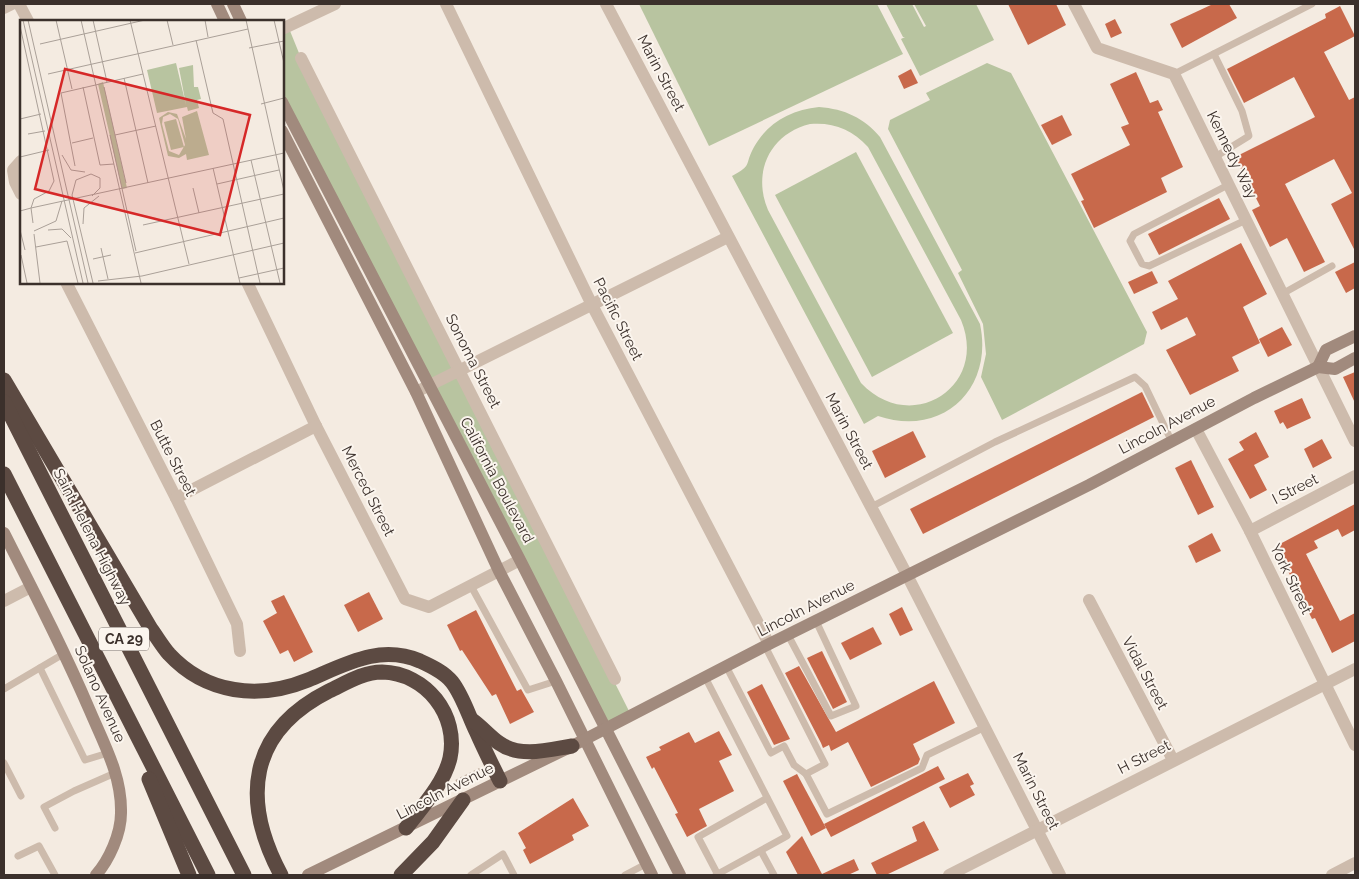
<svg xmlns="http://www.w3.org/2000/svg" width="1359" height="879" font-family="Raleway,sans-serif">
<rect width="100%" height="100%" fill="#f4ebe1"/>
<g fill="#b8c4a0" fill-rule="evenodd">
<path d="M639 4H877L903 54 709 146Z"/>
<path d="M886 4H912L924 27 926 26 914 4H976L994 40 920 76 901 39 905 37H903Z"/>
<path d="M288 26 301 58 631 715 604 728 283 102V29Z"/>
<path d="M987 63 1011 73 1147 332 1144 344 1002 420 981 377 986 354 983 324 958 273 962 270 888 129 890 120 930 100 926 93Z"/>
<path d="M819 107C845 109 864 118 880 137L980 324C994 389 942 438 878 416L864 424 732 176C753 165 744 165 754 147 768 122 791 110 819 107ZM810 124C833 122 852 129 868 147L961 320C989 387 911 436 861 383L768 210C752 172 770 134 810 124Z"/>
<path d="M856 152 953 333 872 377 775 195Z"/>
</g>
<g fill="#c8694b">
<path d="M1008 4H1056L1066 25 1028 45Z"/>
<path d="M1213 4H1229L1237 18 1182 48 1170 24Z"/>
<path d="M1340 6 1355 36 1324 52 1349 100 1355 97V251L1331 204 1352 193 1334 159 1285 184 1325 262 1304 272 1287 238 1270 247 1252 210 1260 206 1235 157 1315 117 1294 77 1244 103 1227 69 1326 18 1325 14Z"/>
<path d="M1115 19 1122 33 1111 38 1105 24Z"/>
<path d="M911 69 918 83 904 89 898 76Z"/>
<path d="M1136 72 1150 103 1158 100 1163 110 1158 112 1183 167 1161 178 1167 192 1094 228 1081 201 1084 200 1071 174 1130 145 1121 127 1129 124 1110 84Z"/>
<path d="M1062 115 1072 135 1052 145 1041 125Z"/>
<path d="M1219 198 1230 219 1159 255 1148 234Z"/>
<path d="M1241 243 1267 294 1243 307 1260 343 1232 357 1239 371 1190 395 1166 350 1196 335 1187 317 1161 330 1152 312 1178 299 1168 281Z"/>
<path d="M1355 262V288L1346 293 1335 272Z"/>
<path d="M1152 271 1158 283 1134 294 1128 282Z"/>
<path d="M1282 327 1292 345 1268 357 1259 339Z"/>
<path d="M1355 372V403L1343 377Z"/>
<path d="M1142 392 1154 417 923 534 910 509Z"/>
<path d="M1302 398 1311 418 1287 429 1283 422 1280 424 1274 411Z"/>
<path d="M913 431 926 457 885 478 872 451Z"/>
<path d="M1256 432 1269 457 1254 465 1267 490 1250 499 1228 459 1244 450 1239 442Z"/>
<path d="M1322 439 1332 458 1313 468 1304 449Z"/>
<path d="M1191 460 1214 507 1198 515 1175 468Z"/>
<path d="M1355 504V530L1342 537 1338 529 1314 541 1318 548 1306 554 1340 621 1355 613V641L1332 653 1315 618 1312 619 1287 569 1289 567 1278 545Z"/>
<path d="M1212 533 1221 551 1196 563 1188 546Z"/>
<path d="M369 592 383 619 358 632 344 605Z"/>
<path d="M284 595 313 652 294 662 288 650 280 654 263 621 277 613 271 601Z"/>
<path d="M902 607 913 630 900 636 889 614Z"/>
<path d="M476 610 517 691 521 689 534 712 510 724 496 694 492 696 462 650 460 651 447 625Z"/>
<path d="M873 627 882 644 850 660 841 643Z"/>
<path d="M822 651 847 702 833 709 807 658Z"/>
<path d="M799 666 836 732 934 681 955 723 913 744 920 759 918 764 871 787 848 742 831 751 829 745 823 748 821 743 785 673Z"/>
<path d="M762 684 790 739 774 745 747 692Z"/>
<path d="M719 731 732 755 719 761 734 791 699 809 707 826 687 837 675 814 678 813 654 767 652 769 646 757 661 750 659 747 689 732 695 743Z"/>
<path d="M938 766 945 779 831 837 824 824Z"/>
<path d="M968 773 974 784 970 786 975 795 950 808 939 787Z"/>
<path d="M797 774 826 828 811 836 783 781Z"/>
<path d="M573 798 589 826 572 835 574 840 530 864 523 850 526 848 518 833Z"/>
<path d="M924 821 939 850 886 875H877L871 863 917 841 912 827Z"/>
<path d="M802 836 822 874 854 859 859 870 848 875H798L786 852Z"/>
</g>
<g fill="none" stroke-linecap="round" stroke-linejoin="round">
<path stroke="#b9a596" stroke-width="2.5" stroke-dasharray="2.5 2.5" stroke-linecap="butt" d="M456 781 480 769"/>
<g stroke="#cdbbac" stroke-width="7">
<path d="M1214 54 1242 111 1249 136 1215 157"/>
<path d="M1174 74 1312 4"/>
<path d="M1228 185 1134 234 1130 241 1142 264 1149 266 1246 220"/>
<path d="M1282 294 1332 266"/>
<path d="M871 507 995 442 1135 377 1145 386 1171 440"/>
<path d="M471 586 528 690 556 681"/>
<path d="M788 635 831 716 856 706 816 621"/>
<path d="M765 646 825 764 806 774 827 814 922 768 927 755 985 727"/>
<path d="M726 666 771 753 784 746 794 765 806 774"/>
<path d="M40 668 85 760 108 753"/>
<path d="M705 677 787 836 716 875"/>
<path d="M4 689 65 653"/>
<path d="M4 763 21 796"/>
<path d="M55 828 44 807 74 791 115 773"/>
<path d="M761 851 774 875"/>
<path d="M18 856 39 846 55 875"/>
<path d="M471 875 503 854 514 875"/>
<path d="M625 875 646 864"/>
<path d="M718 875 698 837 767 798"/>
</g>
<g stroke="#cdbbac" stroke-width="12">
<path d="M19 4 28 21"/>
<path d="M446 4 592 305 769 644"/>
<path d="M606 4 907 575 1060 875"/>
<path d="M1074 4 1097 48 1174 74 1355 441"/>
<path d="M4 8 12 4"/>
<path d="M282 29 335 4"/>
<path d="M301 58 615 679"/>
<path d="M21 161 13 170 15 182 21 194"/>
<path d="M66 282 176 498 237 624 240 651"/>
<path d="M247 282 316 426 405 599 429 607 520 560"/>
<path d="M416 392 728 237"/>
<path d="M1196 429 1250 531 1355 745"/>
<path d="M176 498 316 426"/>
<path d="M1250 531 1355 476"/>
<path d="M1089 600 1173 760"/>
<path d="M4 601 31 587"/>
<path d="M949 875 1355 669"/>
<path d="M1332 875 1355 863"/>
</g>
<g stroke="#a18a7d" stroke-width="12">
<path d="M217 4 225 21"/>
<path d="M233 4 241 21"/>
<path d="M282 102 520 560 680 875"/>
<path d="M282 131 416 392 499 571 556 681 652 875"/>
<path d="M1318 367 1326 350 1355 336"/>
<path d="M4 533C34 592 64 650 90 711 104 744 122 776 121 813 121 834 109 860 96 875"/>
<path d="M308 875 572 746 765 646 1089 485 1254 398 1318 367 1335 369 1355 358"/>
</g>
<g stroke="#5c4a42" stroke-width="15">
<path d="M4 380 151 629C157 637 162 646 169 654 206 694 259 700 308 680 346 664 380 644 420 661 431 666 444 672 452 682 463 696 469 717 477 733 484 749 492 765 500 781"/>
<path d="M4 402 244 875"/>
<path d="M4 474 208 875"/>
<path d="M472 720C481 726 489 736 499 743 520 758 548 750 572 746"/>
<path d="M149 779 189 875"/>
<path d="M281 875C241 800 248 732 329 691 346 683 363 672 382 672 426 673 459 715 450 758 444 784 421 808 406 828"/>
<path d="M401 875 433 842 463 800"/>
</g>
</g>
<g text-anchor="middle" stroke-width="4" stroke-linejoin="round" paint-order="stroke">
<rect fill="#fbf5ee" stroke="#756b66" stroke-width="1" x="99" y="627.5" width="50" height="23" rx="4"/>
<g font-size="14" font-weight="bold" fill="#3b302b">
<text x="124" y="644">CA 29</text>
</g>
<g font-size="15" fill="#3b302b" stroke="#fbf5ee">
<text transform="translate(661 73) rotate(62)" y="5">Marin Street</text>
<text transform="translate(1232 155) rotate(64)" y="5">Kennedy Way</text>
<text transform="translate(618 319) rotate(63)" y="5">Pacific Street</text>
<text transform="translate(473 361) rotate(63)" y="5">Sonoma Street</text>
<text transform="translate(1167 425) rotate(-28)" y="5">Lincoln Avenue</text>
<text transform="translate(849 431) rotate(62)" y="5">Marin Street</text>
<text transform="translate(173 458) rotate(63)" y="5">Butte Street</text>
<text transform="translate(497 480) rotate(62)" y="5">California Boulevard</text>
<text transform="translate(1295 489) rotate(-27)" y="5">I Street</text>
<text transform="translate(368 491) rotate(63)" y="5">Merced Street</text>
<text transform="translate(92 537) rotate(63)" y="5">Saint Helena Highway</text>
<text transform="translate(1291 579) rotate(64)" y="5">York Street</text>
<text transform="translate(806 608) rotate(-27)" y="5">Lincoln Avenue</text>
<text transform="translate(1145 673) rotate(62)" y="5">Vidal Street</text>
<text transform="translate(100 694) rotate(66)" y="5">Solano Avenue</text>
<text transform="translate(1144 757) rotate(-27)" y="5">H Street</text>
<text transform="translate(445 791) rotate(-27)" y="5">Lincoln Avenue</text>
<text transform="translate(1036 791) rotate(63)" y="5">Marin Street</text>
</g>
</g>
<g transform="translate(20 20)">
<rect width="264" height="264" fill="#f4ebe1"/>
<path d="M156 43 166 85 159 48 173 45 174 67H178L181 79 177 80 179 88 168 91 167 87 137 93 127 50ZM83 62 107 168 102 169 78 64ZM177 91 189 135 167 140 166 134 159 138 148 136 139 98 148 92 157 94 166 119 162 97ZM150 94 158 99 165 125 159 135 149 131 142 104 143 97ZM156 99 164 127 151 130 144 102Z" fill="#b8c4a0" fill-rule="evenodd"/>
<path fill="none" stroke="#aaa098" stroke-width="1" d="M3 0 63 263M8 0 68 263M36 0 52 69M61 0 121 263M73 0 87 62M110 0 169 244M147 0 153 25M185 0 188 17M226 0 264 171M254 0 264 43M0 6 34 161 29 171 14 179 11 188 0 191M176 20 193 93 203 99 240 263M20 24 125 0M229 28 264 21M28 54 228 9M104 58 128 163M63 67 80 145 94 144M84 67 106 163M241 84 264 78M0 99 21 94M8 114 25 111M90 115 116 231M95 115 136 106M52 123 73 118M42 135 51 150 65 152M0 137 29 130M231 140 260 263M55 146 41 73 123 54M193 148 220 263M197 164 259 150M173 168 179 193M72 176 80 168V158L71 154 56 160 52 175 73 263M13 203 11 188 264 133M63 204 64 188 79 176M123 205 264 174M0 210 5 230M28 210 42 209 51 218M14 211 36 201 42 181M14 214 20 263M16 227 47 221 58 263M81 228 88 259M115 233 264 198M1 235 7 263M73 239 91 235M219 258 264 248M78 261 122 256 264 223"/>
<path fill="#d62828" fill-opacity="0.15" stroke="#d62828" stroke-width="2.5" d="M45 49 230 95 200 215 15 169Z"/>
<rect width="264" height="264" fill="none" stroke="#3b302b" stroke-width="2.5"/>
</g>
<rect width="1359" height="879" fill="none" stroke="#3b302b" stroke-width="10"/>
</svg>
